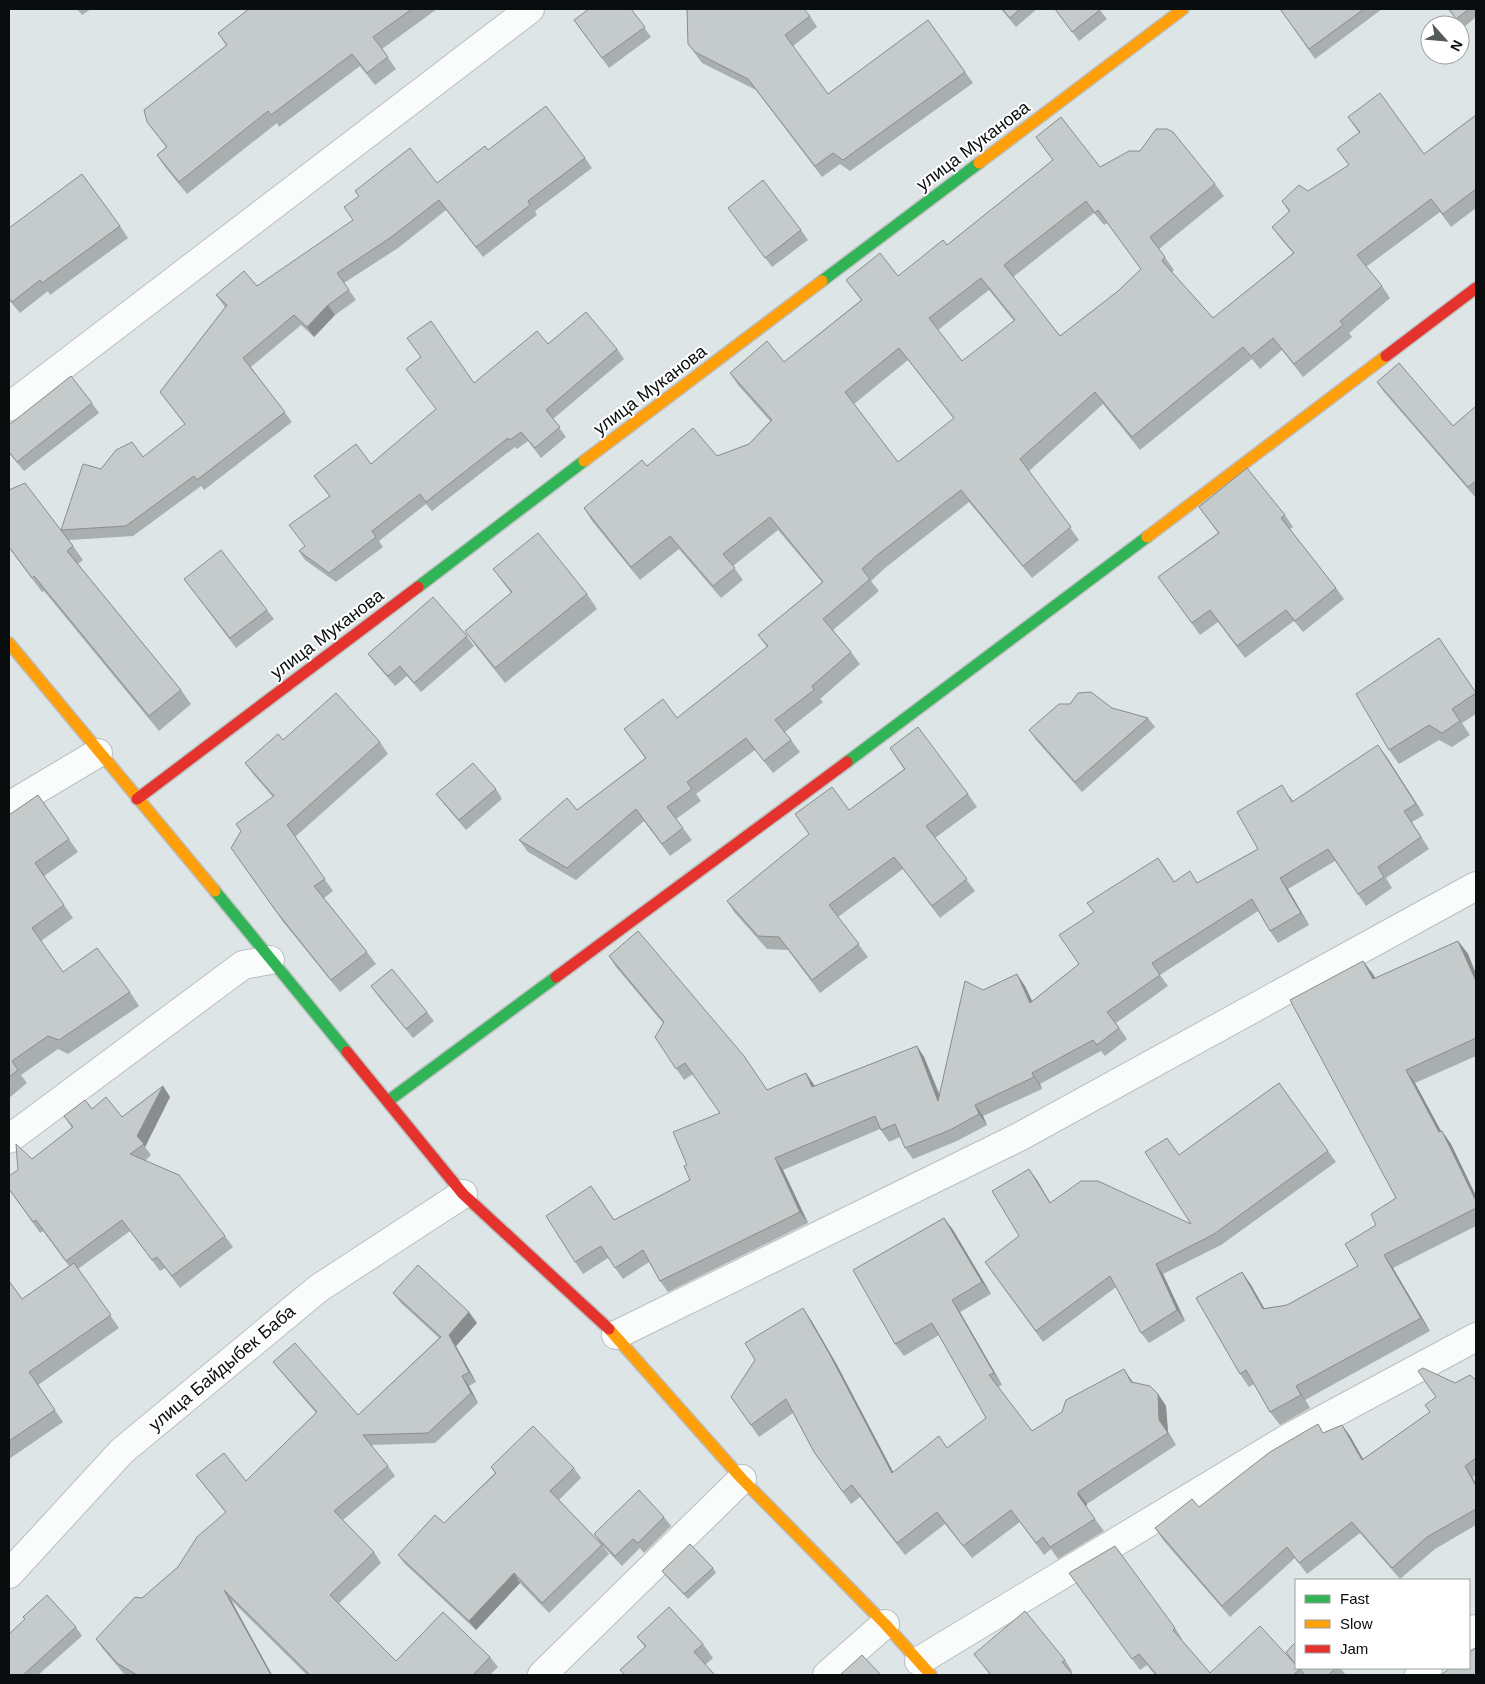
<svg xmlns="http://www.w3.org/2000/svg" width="1485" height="1684" font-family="Arial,sans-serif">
<rect width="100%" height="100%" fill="#dee5e6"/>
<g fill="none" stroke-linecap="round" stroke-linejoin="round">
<g stroke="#babfc0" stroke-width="30">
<g id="street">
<path d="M9 407 530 9"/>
<path d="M9 806 98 753"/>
<path d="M9 1139 243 965 270 960"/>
<path d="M616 1335 1019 1137 1476 886"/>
<path d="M9 1574 122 1451 319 1288 463 1194"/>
<path d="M1469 1635 1476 1629"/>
<path d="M919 1661 1290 1437 1476 1337"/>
<path d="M542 1675 742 1479"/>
<path d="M827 1675 885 1624"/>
<path d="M1419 1675 1428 1668"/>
</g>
</g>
<g stroke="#babfc0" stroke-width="14">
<g id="fast">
<path d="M822 281 979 163"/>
<path d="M418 587 584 461"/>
<path d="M847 762 1147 537"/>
<path d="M215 891 347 1052"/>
<path d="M388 1101 556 977"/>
</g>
</g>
<g stroke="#babfc0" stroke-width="14">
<g id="slow">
<path d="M979 163 1183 9"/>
<path d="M584 461 822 281"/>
<path d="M1147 537 1386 356"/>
<path d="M9 643 215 891"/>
<path d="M609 1329 742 1479 885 1624 931 1675"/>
</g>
</g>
<g stroke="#babfc0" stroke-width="14">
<g id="jam">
<path d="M1386 356 1476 288"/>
<path d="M137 799 418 587"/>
<path d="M556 977 847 762"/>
<path d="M347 1052 463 1194 609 1329"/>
</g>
</g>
<use href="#street" stroke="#fafbfb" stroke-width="28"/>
<use href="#fast" stroke="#30b455" stroke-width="11"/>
<use href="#slow" stroke="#ff9f0a" stroke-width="11"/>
<use href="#jam" stroke="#e5322d" stroke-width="11"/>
</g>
<g fill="#a9aeae" fill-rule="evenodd">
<path d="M77 9H91L82 15Z"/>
<path d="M249 9H437L382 49 396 69 375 85 360 66 279 127 277 123 187 194 165 167 157 155 166 147 147 122 226 45 218 33Z"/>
<path d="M631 9 651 37 609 68 574 20Z"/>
<path d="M1001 9H1037L1016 27Z"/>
<path d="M1055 9H1099L1107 19 1079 41Z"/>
<path d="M1280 9H1382L1315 59Z"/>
<path d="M1448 9H1476V17L1463 28Z"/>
<path d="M810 16 817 27 793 46 828 94 928 20 973 83 850 171 840 164 822 177 756 90 702 63 688 44Z"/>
<path d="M1476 115V208L1451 227 1440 212 1366 267 1382 286 1390 298 1349 333 1352 337 1303 377 1282 350 1260 369 1252 359 1140 450 1103 404 1029 471 1079 540 1032 578 969 502 885 568 871 581 879 591 833 630 851 652 860 664 820 699 823 702 785 732 800 752 773 773 755 750 696 794 701 801 676 819 692 840 670 856 644 821 576 880 528 852 519 840 577 810 645 758 624 729 677 718 767 647 758 635 822 582 778 530 733 566 743 580 721 598 679 549 640 580 592 521 584 508 647 466 717 456 749 444 770 421 738 385 730 373 784 362 861 300 846 280 898 276 947 245 1053 160 1036 137 1100 167 1215 184 1224 196 1159 249 1174 270 1172 272 1213 318 1293 253 1281 239 1272 227 1289 212 1282 201 1308 191 1349 166 1359 133 1348 117 1424 154ZM1094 213 1104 225 1107 223 1141 269 1118 291 1060 336 1013 277ZM989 290 1014 321 962 361 938 330ZM908 360 954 419 898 462 854 404Z"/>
<path d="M488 150 585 158 592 168 535 211 537 215 483 257 446 210 398 248 344 283 356 300 335 315 314 337 301 325 251 367 292 422 204 490 201 486 133 536 69 540 83 560 78 564 181 690 191 704 159 731 44 591 42 592 9 548V490L61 530 101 469 143 457 185 425 160 392 225 307 216 295 257 286 437 183Z"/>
<path d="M728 208 801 230 808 240 772 267Z"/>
<path d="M120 226 128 238 50 295 48 291 20 313 9 300V228Z"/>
<path d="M548 344 617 349 624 359 553 419 566 437 541 458 528 441 517 449 515 447 432 511 426 504 379 541 383 547 336 582 305 560 299 551 305 546 329 496 314 476 371 464 475 383Z"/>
<path d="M1377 382 1453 426 1476 406V496L1475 497 1384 392Z"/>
<path d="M92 403 99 413 24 471 9 453V425Z"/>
<path d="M1199 507 1285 515 1293 527 1290 529 1336 588 1344 599 1303 632 1294 621 1245 658 1218 622 1200 635 1158 577 1218 533Z"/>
<path d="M493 569 587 594 597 609 505 683 475 645 465 631 511 593Z"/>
<path d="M184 579 267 610 274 619 236 648Z"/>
<path d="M467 636 474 646 421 692 407 676 395 686 375 663 368 654Z"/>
<path d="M1439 638 1476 693V714L1462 723 1470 735 1452 747 1439 740 1399 764 1389 750Z"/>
<path d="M1112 708 1148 718 1155 727 1082 792 1036 740 1029 730Z"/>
<path d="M283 740 380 742 388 754 295 837 333 891 324 898 367 952 376 964 340 992 284 923 231 848 241 831 273 797 254 775 245 763Z"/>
<path d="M890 748 968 794 977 807 935 838 975 891 940 918 903 869 838 917 868 957 820 993 788 950 767 949 735 913 727 901 904 769Z"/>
<path d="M1386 756 1424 815 1412 822 1429 849 1386 878 1392 888 1366 906 1335 861 1288 889 1309 925 1278 943 1270 931 1258 911 1160 975 1168 986 1116 1023 1127 1039 1105 1056 1101 1051 1040 1084 1042 1089 983 1116 987 1125 957 1141 913 1159 905 1148 900 1137 889 1142 880 1129 783 1170 808 1223 668 1292 660 1281 649 1262 623 1279 608 1258 583 1274 575 1262 599 1197 614 1220 690 1180 687 1165 720 1113 693 1074 684 1080 655 1037 663 1023 616 967 609 956 767 1090 806 1073 815 1086 917 1046 924 1057 940 1095 983 990 1025 986 1032 1001 1079 964 1094 912 1158 858 1174 881 1198 883 1258 849 1290 796 1293 801Z"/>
<path d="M496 789 502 799 466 830 443 803 436 794Z"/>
<path d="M38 795 78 852 44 876 73 918 41 941 63 972 130 992 139 1006 68 1054 58 1049 21 1075 27 1083 9 1098V815Z"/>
<path d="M1458 941 1468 954 1476 974V1056L1415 1083 1441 1131 1451 1144 1476 1196V1226L1393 1268 1430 1331 1305 1400 1310 1408 1280 1425 1270 1412 1254 1384 1249 1387 1240 1374 1242 1272 1251 1285 1264 1308 1287 1305 1358 1266 1376 1225 1396 1198 1363 961 1375 978Z"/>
<path d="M371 986 427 1012 434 1021 413 1038 378 996Z"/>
<path d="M1279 1083 1336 1162 1221 1245 1163 1274 1185 1321 1149 1343 1141 1333 1116 1287 1043 1342 992 1272 1019 1236 1037 1180 1050 1203 1191 1224 1179 1155Z"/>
<path d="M163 1086 170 1097 145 1147 151 1155 145 1161 225 1236 233 1247 180 1288 165 1268 160 1271 130 1231 78 1269 119 1328 38 1385 63 1422 9 1459V1281L22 1299 69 1266 43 1231 40 1233 9 1189 18 1170 72 1128 64 1116 92 1109 122 1117Z"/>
<path d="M944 1218 953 1230 991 1294 960 1312 1002 1385 998 1387 1032 1431 1133 1382 1158 1394 1166 1406 1168 1432 1176 1445 1087 1504 1086 1507 1104 1531 1058 1559 1051 1549 1044 1555 1020 1522 972 1558 945 1524 905 1555 860 1497 851 1504 814 1452 793 1413 759 1437 731 1397 811 1320 837 1365 893 1472 947 1448 986 1418 939 1335 904 1356 895 1344Z"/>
<path d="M393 1293 477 1323 456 1346 476 1382 469 1386 478 1403 435 1443 371 1445 388 1466 395 1476 343 1520 374 1552 381 1563 339 1603 396 1661 490 1657 498 1667 490 1675H307L231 1600 272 1675H127L124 1674 103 1649 96 1639 142 1598 178 1567 226 1513 196 1475 246 1481 316 1413 281 1372 273 1362 358 1415 439 1338 401 1303Z"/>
<path d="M1476 1380V1475L1473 1477 1476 1484V1525L1435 1549 1400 1579 1360 1533 1307 1574 1295 1558 1230 1617 1163 1540 1155 1528 1199 1507 1324 1433 1342 1425 1350 1436 1363 1459 1430 1412 1455 1383Z"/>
<path d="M491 1467 574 1468 581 1478 559 1500 601 1544 594 1534 664 1517 671 1526 644 1553 640 1548 622 1566 602 1545 609 1554 549 1613 520 1583 476 1630 405 1564 398 1555 444 1523 495 1473Z"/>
<path d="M713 1568 716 1573 688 1599 666 1576 662 1571Z"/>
<path d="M1069 1573 1175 1628 1182 1639 1181 1640 1210 1673 1290 1658 1286 1652 1296 1642V1668H1340L1346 1675H1155L1147 1665 1140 1670Z"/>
<path d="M76 1627 82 1636 38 1675H9Z"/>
<path d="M637 1637 703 1644 713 1658 705 1665 715 1675H624L620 1670 645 1647Z"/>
<path d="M974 1654 1065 1660 1072 1671 1071 1672 1073 1675H990Z"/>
</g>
<g fill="#8a8d8d">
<path d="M328 305 335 315 314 337 307 327Z"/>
<path d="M1378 745 1386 756 1424 815 1416 804Z"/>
<path d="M1280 878 1288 889 1309 925 1301 913Z"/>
<path d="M1458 941 1468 954 1476 974V981Z"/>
<path d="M1363 961 1373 974 1383 992 1373 979Z"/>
<path d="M1017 974 1025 986 1038 1014 1030 1003Z"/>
<path d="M917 1046 924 1057 946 1112 938 1101Z"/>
<path d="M1406 1070 1415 1083 1449 1146 1439 1132Z"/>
<path d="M806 1073 814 1085 820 1099 812 1087Z"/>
<path d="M1032 1073 1040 1084 1042 1089 1034 1077Z"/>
<path d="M163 1086 170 1097 145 1147 137 1136Z"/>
<path d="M975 1105 983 1116 987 1125 979 1114Z"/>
<path d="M1442 1131 1451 1144 1476 1196V1201Z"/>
<path d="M775 1158 783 1170 808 1223 800 1212Z"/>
<path d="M1029 1169 1037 1180 1057 1214 1050 1203Z"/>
<path d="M944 1218 953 1230 991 1294 982 1282Z"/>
<path d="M1384 1255 1393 1268 1430 1331 1421 1318Z"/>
<path d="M1156 1264 1163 1274 1185 1321 1177 1310Z"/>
<path d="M1242 1272 1251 1285 1272 1322 1263 1309Z"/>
<path d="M952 1300 960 1312 1002 1385 994 1373Z"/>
<path d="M803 1308 811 1320 837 1365 900 1485 892 1473Z"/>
<path d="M469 1312 477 1323 456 1346 476 1382 469 1372 449 1335Z"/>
<path d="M1124 1369 1132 1381 1139 1394 1131 1382Z"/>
<path d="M462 1376 469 1386 478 1403 471 1393Z"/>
<path d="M1296 1386 1305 1400 1310 1408 1301 1395Z"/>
<path d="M1158 1394 1166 1406 1168 1432 1176 1445 1159 1420Z"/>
<path d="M1342 1425 1350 1436 1370 1471 1362 1460Z"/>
<path d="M1465 1466 1476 1484V1486Z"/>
<path d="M1078 1492 1087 1504 1086 1507 1078 1495Z"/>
<path d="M514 1573 520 1583 476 1630 469 1621Z"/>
<path d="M224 1590 231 1600 272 1675H271Z"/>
</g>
<g fill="#c5caca" stroke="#8a8d8d" fill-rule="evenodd">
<path d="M249 9H412L373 37 388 57 367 73 352 54 271 115 268 111 179 182 157 155 167 147 147 122 144 110 227 45 218 33Z"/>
<path d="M589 9H631L645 27 602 58 574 20Z"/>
<path d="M687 9H804L810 16 785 35 828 94 928 20 965 72 843 160 833 153 815 166 748 79 695 52 688 44Z"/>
<path d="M1002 9H1020L1010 18Z"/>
<path d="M1055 9H1099L1100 10 1072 32Z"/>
<path d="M1280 9H1364L1309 49Z"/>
<path d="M1449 9H1469L1456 19Z"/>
<path d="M1380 93 1424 154 1476 115V189L1443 214 1431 199 1357 255 1382 286 1340 321 1343 325 1294 364 1273 338 1251 356 1243 347 1132 437 1095 392 1020 459 1071 527 1023 566 961 490 876 556 862 569 870 579 823 619 851 652 812 686 814 690 775 720 791 740 764 761 746 738 687 782 692 789 667 807 683 828 662 844 636 809 567 868 519 840 567 798 577 810 646 758 624 729 663 699 677 718 768 646 758 635 823 582 770 517 723 554 735 568 713 586 670 536 631 567 584 508 642 460 647 466 693 428 717 456 749 444 772 420 730 373 767 341 784 362 862 300 846 280 880 253 898 276 943 240 947 245 1053 160 1036 137 1061 117 1100 167 1129 151H1140L1156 129H1167L1173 132 1215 184 1150 237 1165 257 1162 261 1213 318 1294 253 1272 227 1290 211 1282 201 1299 185 1308 191 1349 165 1337 149 1360 132 1348 117ZM1086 201 1095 213 1098 210 1141 269 1118 291 1060 336 1004 265ZM981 278 1015 320 962 361 929 318ZM899 348 954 418 898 462 845 392Z"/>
<path d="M546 106 585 158 528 201 530 205 476 247 439 200 390 238 337 273 349 290 328 305 307 327 294 315 243 358 285 412 197 480 194 476 126 526 61 530 83 464 101 469 116 450 132 442 143 457 185 424 160 392 227 305 216 295 244 271 257 286 353 220 344 207 359 196 355 191 410 148 437 183 485 146 488 150Z"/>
<path d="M82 174 120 226 42 283 40 280 12 302 9 298V228Z"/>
<path d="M763 180 801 230 765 258 728 208Z"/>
<path d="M586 312 617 349 546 410 560 427 535 448 521 432 510 440 508 438 426 502 420 494 372 531 376 537 329 573 299 551 305 546 289 525 330 496 314 476 356 444 371 464 436 409 406 369 421 357 407 338 431 321 474 383 537 331 548 344Z"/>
<path d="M1399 363 1453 426 1476 406V481L1468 487 1377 382Z"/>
<path d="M71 376 92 403 17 462 9 452V425Z"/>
<path d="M1247 468 1285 515 1281 518 1336 588 1295 621 1286 610 1237 646 1210 610 1192 623 1158 577 1219 533 1199 507Z"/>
<path d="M25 483 73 546 67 551 181 690 149 716 34 576 32 578 9 547V490Z"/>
<path d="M538 533 587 594 495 668 465 631 512 592 493 569Z"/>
<path d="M221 550 267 610 230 638 184 579Z"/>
<path d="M433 597 467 636 414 683 400 666 388 676 368 654Z"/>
<path d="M1439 638 1476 693 1452 709 1460 721 1442 733 1429 725 1389 750 1356 694Z"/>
<path d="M1091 692 1112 708 1148 718 1075 782 1029 730 1059 704H1070L1078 693Z"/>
<path d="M336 693 380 742 287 825 325 879 314 886 367 952 331 980 276 911 231 848 241 831 236 824 274 796 245 763 278 734 283 740Z"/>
<path d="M918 727 968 794 926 826 967 879 932 906 894 857 829 905 859 944 812 980 779 937 758 936 727 901 809 834 795 814 832 787 849 810 905 769 890 748Z"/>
<path d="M1378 745 1416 804 1404 811 1421 837 1378 867 1384 877 1358 894 1328 849 1280 878 1301 913 1270 931 1252 899 1152 963 1160 975 1107 1012 1119 1028 1097 1045 1093 1040 1032 1073 1034 1077 975 1105 979 1114 950 1130 905 1148 895 1124 881 1130 875 1116 775 1158 800 1212 660 1281 643 1250 615 1268 601 1246 575 1262 546 1216 591 1186 614 1220 690 1180 684 1166 687 1165 673 1132 720 1113 685 1063 676 1069 655 1037 664 1022 609 956 638 931 744 1056 767 1090 806 1073 812 1087 917 1046 938 1101 965 981 983 990 1017 974 1030 1003 1079 964 1059 935 1094 912 1087 903 1158 858 1174 882 1190 871 1197 883 1258 849 1237 812 1282 785 1292 802Z"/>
<path d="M473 763 496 789 459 820 436 794Z"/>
<path d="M38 795 69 839 35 863 64 905 32 928 63 972 97 948 130 992 59 1040 48 1036 12 1061 18 1070 9 1077V815Z"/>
<path d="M1458 941 1476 981V1038L1406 1070 1439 1132 1442 1131 1476 1201V1208L1384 1255 1421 1318 1296 1386 1301 1395 1270 1412 1246 1370 1240 1374 1196 1298 1242 1272 1263 1309 1287 1305 1358 1266 1345 1244 1376 1225 1371 1214 1396 1198 1290 1000 1363 961 1373 979Z"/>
<path d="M392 969 427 1012 406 1029 371 986Z"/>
<path d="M1279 1083 1328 1151 1214 1234 1156 1264 1177 1310 1141 1333 1110 1276 1036 1331 985 1262 1019 1236 992 1191 1029 1169 1050 1203 1081 1181H1098L1191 1224 1145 1152 1167 1138 1179 1155Z"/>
<path d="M163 1086 137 1136 144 1144 130 1154 179 1175 225 1236 172 1276 157 1257 152 1260 122 1220 66 1261 36 1220 33 1222 9 1189V1176L18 1170 16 1144 32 1159 73 1127 64 1116 85 1100 92 1109 106 1097 122 1117Z"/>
<path d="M944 1218 982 1282 952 1300 994 1373 989 1375 1032 1431 1062 1412 1066 1400 1124 1369 1131 1382 1150 1386 1158 1394 1159 1420 1168 1433 1078 1492V1495L1095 1519 1050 1547 1043 1537 1036 1543 1011 1510 963 1546 937 1512 897 1543 852 1485 843 1492 814 1452 786 1399 751 1425 731 1397 755 1360 745 1343 803 1308 829 1353 892 1473 939 1436 947 1448 986 1418 932 1323 895 1344 853 1270Z"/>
<path d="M74 1263 111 1315 29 1372 55 1410 9 1441V1281L22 1299Z"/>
<path d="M418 1265 469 1312 449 1335 469 1372 462 1376 471 1393 428 1433 363 1435 388 1466 334 1511 374 1552 330 1595 396 1661 443 1612 490 1657 473 1675H310L224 1590 271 1675H137L117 1663 96 1639 135 1597 142 1598 178 1567 197 1537 226 1512 196 1475 224 1453 246 1481 317 1412 273 1362 295 1343 358 1415 441 1337 393 1293Z"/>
<path d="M1423 1368 1455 1383 1470 1375 1476 1380V1458L1465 1466 1476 1486V1509L1427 1537 1392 1568 1352 1522 1299 1563 1287 1547 1222 1606 1155 1528 1192 1499 1199 1507 1270 1452 1318 1424 1323 1433 1342 1425 1362 1460 1430 1412 1425 1405 1436 1397 1418 1371Z"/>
<path d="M533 1426 574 1468 550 1491 602 1545 542 1603 514 1573 469 1621 398 1555 435 1515 444 1523 496 1473 491 1467Z"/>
<path d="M639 1490 664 1517 638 1543 633 1539 615 1556 594 1534Z"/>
<path d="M690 1544 713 1568 684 1594 662 1571Z"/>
<path d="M1115 1546 1175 1628 1173 1630 1210 1673 1260 1626 1296 1665V1668L1300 1669 1293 1675H1157L1139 1654 1132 1659 1069 1573Z"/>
<path d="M47 1595 76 1627 23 1675H9V1634L25 1619 23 1617Z"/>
<path d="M669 1607 703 1644 694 1652 715 1675H625L620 1670 646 1646 637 1637Z"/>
<path d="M1025 1611 1065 1660 1062 1662 1073 1675H991L974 1654Z"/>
<path d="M1296 1642V1665L1286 1652Z"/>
<path d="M1476 1647V1675H1441L1450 1668H1469V1653Z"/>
<path d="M862 1655 881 1675H840Z"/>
<path d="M1299 1668H1336L1328 1675H1305Z"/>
</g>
<g text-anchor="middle" stroke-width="4" stroke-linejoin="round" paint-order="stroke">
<g font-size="18" fill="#090d0e" stroke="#fff">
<text transform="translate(973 146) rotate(-37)" y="6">улица Муканова</text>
<text transform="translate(650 390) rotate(-37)" y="6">улица Муканова</text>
<text transform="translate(327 634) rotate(-37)" y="6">улица Муканова</text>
<text transform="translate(222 1368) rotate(-40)" y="6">улица Байдыбек Баба</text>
</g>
</g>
<rect width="1485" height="1684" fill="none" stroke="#090d0e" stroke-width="20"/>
<rect x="1295" y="1579" width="175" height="90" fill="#ffffff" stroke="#9d9e9f"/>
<rect x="1305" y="1595" width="25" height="8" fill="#30b455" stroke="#9d9e9f"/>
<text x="1340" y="1604" font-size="15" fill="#090d0e">Fast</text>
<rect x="1305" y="1620" width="25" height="8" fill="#ff9f0a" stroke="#9d9e9f"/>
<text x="1340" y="1629" font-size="15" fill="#090d0e">Slow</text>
<rect x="1305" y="1645" width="25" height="8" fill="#e5322d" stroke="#9d9e9f"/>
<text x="1340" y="1654" font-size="15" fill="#090d0e">Jam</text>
<g transform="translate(1445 40) rotate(117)"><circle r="24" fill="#ffffff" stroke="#9d9e9f"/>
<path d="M0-4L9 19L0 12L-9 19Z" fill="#54595a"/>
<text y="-8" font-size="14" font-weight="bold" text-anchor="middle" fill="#090d0e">N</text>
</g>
</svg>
